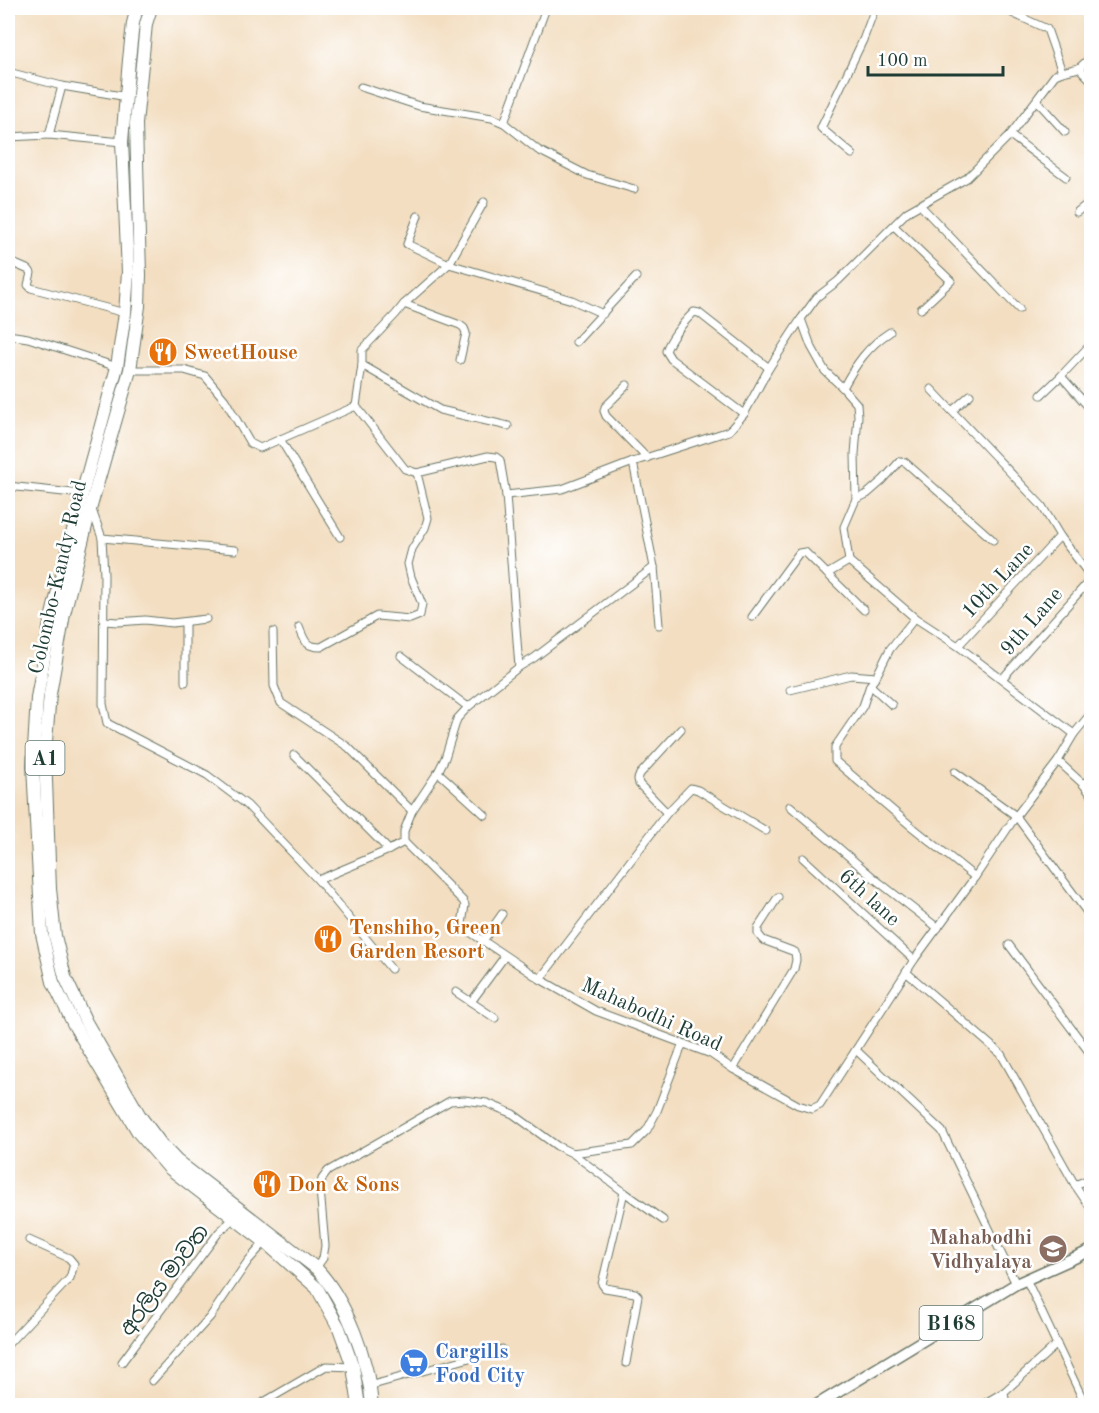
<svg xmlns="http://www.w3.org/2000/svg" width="1099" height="1413" font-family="'Old Standard TT','Noto Sans Sinhala',serif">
<rect width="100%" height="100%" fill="#fff"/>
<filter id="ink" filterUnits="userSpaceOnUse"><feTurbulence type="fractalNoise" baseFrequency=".0167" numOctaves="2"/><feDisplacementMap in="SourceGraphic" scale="12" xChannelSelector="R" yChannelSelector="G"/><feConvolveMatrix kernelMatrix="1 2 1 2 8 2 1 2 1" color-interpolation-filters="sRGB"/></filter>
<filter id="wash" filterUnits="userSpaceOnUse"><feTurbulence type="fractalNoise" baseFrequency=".008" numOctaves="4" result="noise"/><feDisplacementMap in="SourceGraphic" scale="24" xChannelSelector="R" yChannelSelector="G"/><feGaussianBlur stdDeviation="1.35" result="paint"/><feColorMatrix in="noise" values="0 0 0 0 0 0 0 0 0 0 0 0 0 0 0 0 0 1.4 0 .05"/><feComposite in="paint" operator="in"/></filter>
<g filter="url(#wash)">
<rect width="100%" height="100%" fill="#f3dec1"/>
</g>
<g filter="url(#ink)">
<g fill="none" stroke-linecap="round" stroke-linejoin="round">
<g stroke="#697565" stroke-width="9">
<g id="minor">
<path d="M1009 8 1012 13 1047 29 1062 72"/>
<path d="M1092 56 1079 68 1062 72 1055 75 1010 135 967 178 907 212 838 281 817 297 801 319 811 346 825 371 843 388 857 404 858 416 855 454 856 499 844 527 849 561 915 618 958 646 1074 734 1058 761 1083 784 1092 796"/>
<path d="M1079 68 1092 81"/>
<path d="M8 72 62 86 128 97"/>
<path d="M361 87 419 106 492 118 504 123 538 150 587 175 634 189"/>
<path d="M1037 101 1065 132"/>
<path d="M504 123 546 8"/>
<path d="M49 135 122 142"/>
<path d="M1010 135 1066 177"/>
<path d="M8 137 49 135 62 86"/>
<path d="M852 154 821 128 863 40 875 8"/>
<path d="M920 205 1019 309"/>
<path d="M1077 212 1092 200"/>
<path d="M418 216 407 244 449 264 484 202"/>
<path d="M894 226 951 281 921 309"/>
<path d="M8 261 29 270 31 273 28 285 31 288 125 313"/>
<path d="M404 304 460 325 464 328 466 333 460 360"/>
<path d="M8 335 28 338 117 367"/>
<path d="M576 342 636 277"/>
<path d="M362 365 440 410 508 426"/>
<path d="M130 370H184L205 376 225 400 250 443 260 448 356 406 405 469 417 473 488 456 496 457 500 460 506 495 562 489 633 462 729 431 744 414 769 368 801 319"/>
<path d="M1061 376 1092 411"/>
<path d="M627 385 605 407 604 411 606 416 647 458"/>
<path d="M843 388C855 365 868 346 890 332"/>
<path d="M931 389 1042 506 1060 536 1091 577 1089 581 1002 679"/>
<path d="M1041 395 1061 376 1092 343"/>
<path d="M356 406 362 365V350L396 314 404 304 449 264 572 300 603 314"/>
<path d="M952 411 970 395"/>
<path d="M744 414 671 359 666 351C671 337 683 323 694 312L699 313 769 368"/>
<path d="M280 439 340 537"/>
<path d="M633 462 654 567 659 625"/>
<path d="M8 486 82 494"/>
<path d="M506 495 519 667 534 658 654 567"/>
<path d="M856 499 867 494 883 480 900 461 905 462 993 540"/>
<path d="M91 507 102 538 104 575 103 704 107 723 207 775 247 805 318 880 389 850 404 842 463 901 465 905 462 924 464 928 540 979 596 1011 711 1054 733 1069 798 1105 812 1109 820 1105 914 960 975 877 1016 816 1058 761"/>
<path d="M102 538 235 550"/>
<path d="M827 574 849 561"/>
<path d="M752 617 799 553 805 552 864 610"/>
<path d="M915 618 890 649 876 677 870 685 863 706 835 747V761L911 826 975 877"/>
<path d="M104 621 118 622 145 620 172 623 206 619"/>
<path d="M185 622V682"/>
<path d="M299 627C305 641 305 647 321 647L377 616 410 619 420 615 422 604 411 577 408 564 412 549 425 528 428 518 417 473"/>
<path d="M273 632 274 686 281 703 348 747 412 811 404 831V842"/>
<path d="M958 646 1060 536"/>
<path d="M401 656 468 707 519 667"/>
<path d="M870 685 892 705"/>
<path d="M790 690 851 675 876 677"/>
<path d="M681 729 640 774 638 779 639 784 667 813 691 788 698 790 766 831"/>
<path d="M1074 734 1092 712"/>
<path d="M294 755 389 850"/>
<path d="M438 772 485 815"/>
<path d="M955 772 1016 816 1092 919"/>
<path d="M1083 784 1092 777"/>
<path d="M790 806 875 879 938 928"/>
<path d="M412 811 438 772 445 758 457 719 468 707"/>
<path d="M803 858 914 960"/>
<path d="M318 880 391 969"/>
<path d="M483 941 502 914"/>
<path d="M1009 945 1092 1056"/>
<path d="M906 972 1001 1054 1075 1185 1092 1210"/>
<path d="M540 979 667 813"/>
<path d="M456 992 495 1018"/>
<path d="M471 1002 505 956"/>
<path d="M856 1050 942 1131 1016 1284"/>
<path d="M733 1069 794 969 796 960 795 952 763 940 758 934V928L778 897"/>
<path d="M572 1153 624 1192 602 1284 605 1288 635 1293 638 1296 626 1363"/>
<path d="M1075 1185 1092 1178"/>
<path d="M624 1192 663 1220"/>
<path d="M316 1268 323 1258 325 1246 320 1189 322 1179 328 1171 450 1101 464 1100 487 1103 513 1114 557 1146 572 1153 632 1145 647 1130 657 1111 683 1043"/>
<path d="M1026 1279 1086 1406"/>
<path d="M8 1344 70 1278 74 1264 69 1258 29 1240"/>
<path d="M122 1362 219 1232 234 1218"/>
<path d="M152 1381 210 1317 248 1261 265 1242"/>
<path d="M369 1386 502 1349"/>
<path d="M1004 1392 1006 1406"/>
<path d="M264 1402 326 1366 353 1367"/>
<path d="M980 1406 1004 1392 1057 1344"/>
</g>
</g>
<g stroke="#697565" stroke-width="13">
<path id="primary" d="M815 1406 1016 1284 1092 1250"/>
</g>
<g stroke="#697565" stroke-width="14">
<g id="trunk">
<path d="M137 8 133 23 129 60 122 142 128 272 125 313 117 367 82 494 50 623 37 698 33 766 42 934 53 982 74 1025 138 1132 169 1168 265 1242 317 1288 339 1328 353 1367 359 1406"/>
<path d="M151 8 146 24 136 124 140 275 139 306 130 370 91 506 64 614 50 694 45 753 50 889 55 936 65 977 86 1022 140 1116 161 1144 177 1161 316 1268C347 1301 369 1361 372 1406"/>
</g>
</g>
<use href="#minor" stroke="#fff" stroke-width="7"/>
<use href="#primary" stroke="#fff" stroke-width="10"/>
<use href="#trunk" stroke="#fff" stroke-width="12"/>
</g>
</g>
<defs>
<g id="restaurant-disc" transform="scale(1.5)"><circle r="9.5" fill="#e8710a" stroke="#fff"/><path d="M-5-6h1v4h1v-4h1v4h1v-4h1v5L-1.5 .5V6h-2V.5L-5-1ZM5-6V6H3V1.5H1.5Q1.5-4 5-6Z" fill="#fff"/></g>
<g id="school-disc" transform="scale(1.5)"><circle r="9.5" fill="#8d6e63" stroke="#fff"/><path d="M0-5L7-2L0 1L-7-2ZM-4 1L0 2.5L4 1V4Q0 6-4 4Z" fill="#fff"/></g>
<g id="supermarket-disc" transform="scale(1.5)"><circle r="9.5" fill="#3f7fe0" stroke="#fff"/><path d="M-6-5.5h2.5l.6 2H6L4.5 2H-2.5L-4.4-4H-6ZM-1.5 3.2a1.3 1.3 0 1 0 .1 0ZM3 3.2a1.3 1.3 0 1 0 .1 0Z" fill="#fff"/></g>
</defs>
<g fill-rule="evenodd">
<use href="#restaurant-disc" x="163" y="352"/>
<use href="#restaurant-disc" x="328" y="939"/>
<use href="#restaurant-disc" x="267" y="1184"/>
<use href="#school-disc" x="1053" y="1249"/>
<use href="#supermarket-disc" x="414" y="1363"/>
</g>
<g text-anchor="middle" stroke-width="5" stroke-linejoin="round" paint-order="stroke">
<g fill="#fff" stroke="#627771" stroke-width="1.5">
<rect x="25.5" y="741" width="39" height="34" rx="4.5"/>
<rect x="919.5" y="1306" width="63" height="34" rx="4.5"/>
</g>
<g font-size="20" font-weight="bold" fill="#1f3d34">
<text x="45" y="765">A1</text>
<text x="951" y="1330">B168</text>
</g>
<g font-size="21" font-weight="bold" fill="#c56008" stroke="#fff" text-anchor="start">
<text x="184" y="359">SweetHouse</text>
<text x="349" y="934">Tenshiho, Green<tspan x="349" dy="24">Garden Resort</tspan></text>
<text x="288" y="1191">Don &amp; Sons</text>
</g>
<g font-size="21" fill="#1f3d34" stroke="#fff">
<text transform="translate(57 577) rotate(-77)" y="7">Colombo-Kandy Road</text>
<text transform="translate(997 580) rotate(-47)" y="7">10th Lane</text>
<text transform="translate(1031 621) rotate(-49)" y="7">9th Lane</text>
<text transform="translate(870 897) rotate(42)" y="7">6th lane</text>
<text transform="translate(652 1014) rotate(24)" y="7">Mahabodhi Road</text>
<text transform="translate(164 1280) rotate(-53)" y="7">අරලිය මාවත</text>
</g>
<g font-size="21" font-weight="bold" fill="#785e54" stroke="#fff" text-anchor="end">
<text x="1032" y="1244">Mahabodhi<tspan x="1032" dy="24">Vidhyalaya</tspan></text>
</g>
<g font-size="21" font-weight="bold" fill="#366cbe" stroke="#fff" text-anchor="start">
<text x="435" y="1358">Cargills<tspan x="435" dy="24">Food City</tspan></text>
</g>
</g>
<rect width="1099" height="1413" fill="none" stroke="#fff" stroke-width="30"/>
<path d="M868 66v9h135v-9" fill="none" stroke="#1f3d34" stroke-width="3"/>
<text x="877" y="66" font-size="18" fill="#1f3d34" stroke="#ffffff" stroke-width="4.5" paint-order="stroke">100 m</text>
</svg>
